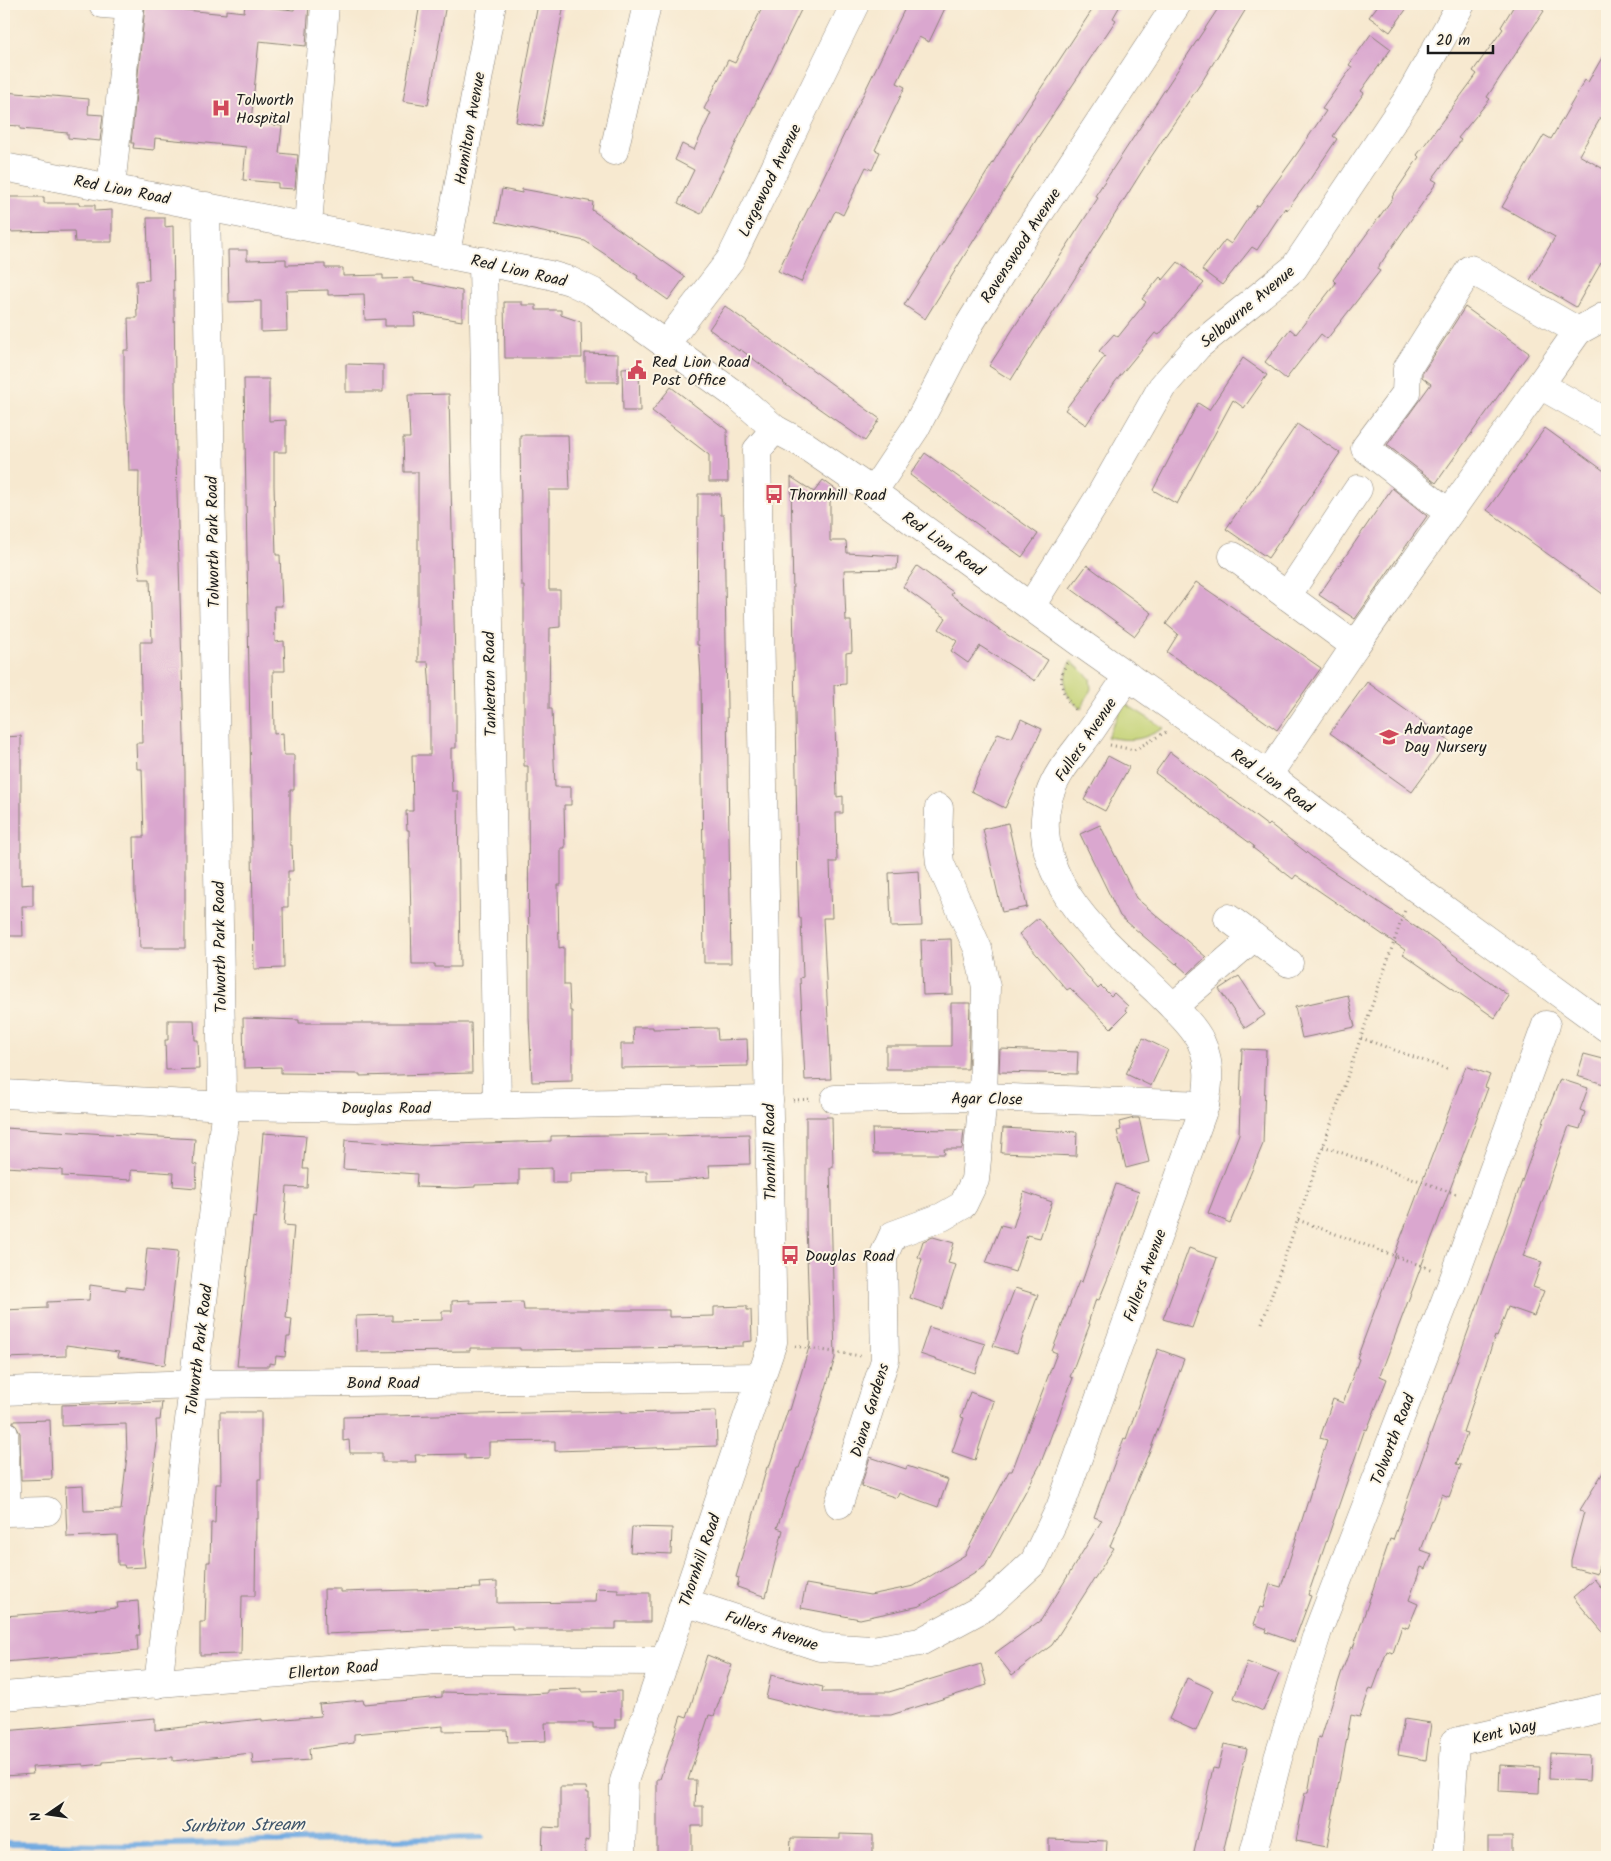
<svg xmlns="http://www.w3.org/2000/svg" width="1611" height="1861" font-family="Kalam,sans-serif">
<rect width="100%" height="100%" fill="#fcf5e5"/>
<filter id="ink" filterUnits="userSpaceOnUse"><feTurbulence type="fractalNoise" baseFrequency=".02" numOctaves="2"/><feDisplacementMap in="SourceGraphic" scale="10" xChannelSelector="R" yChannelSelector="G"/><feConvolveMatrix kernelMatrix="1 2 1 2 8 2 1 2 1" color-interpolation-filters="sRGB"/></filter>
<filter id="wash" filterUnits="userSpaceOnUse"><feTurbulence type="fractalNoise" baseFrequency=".0096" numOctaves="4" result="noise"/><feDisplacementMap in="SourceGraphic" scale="20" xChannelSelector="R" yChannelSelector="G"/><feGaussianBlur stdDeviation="1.12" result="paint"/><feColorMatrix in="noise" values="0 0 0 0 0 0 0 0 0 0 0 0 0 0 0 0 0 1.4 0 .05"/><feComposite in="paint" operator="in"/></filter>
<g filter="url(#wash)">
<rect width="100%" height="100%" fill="#f7e9d0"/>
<g fill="#c3d274" stroke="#707748">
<path d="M1071 661 1090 678 1091 689 1081 709C1062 693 1061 684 1071 661Z"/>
<path d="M1124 703 1164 728C1142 740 1133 742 1107 737Z"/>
</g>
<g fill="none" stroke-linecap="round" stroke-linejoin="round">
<path stroke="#71aae1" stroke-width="6" d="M4 1844 131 1845 482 1837"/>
</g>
<g id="blocks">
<g fill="#daa7cf">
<path d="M295 4H309L306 46 259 41 251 122 282 126 279 153 298 155 295 189 278 188V183L243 180 246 147 155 138 154 150 133 148 134 143H131L145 6 226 14V10L244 12 245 5 294 10Z"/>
<path d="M420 4H446L428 105 403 101Z"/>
<path d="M538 4H564L542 127 516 122Z"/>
<path d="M764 4H788L801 10 701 214 678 203 694 170 675 160 682 144 694 150 711 113 704 109 728 60 735 63Z"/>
<path d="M907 4H947L929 42 919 37 897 83 905 87 875 150 880 152 872 170 866 167 843 215 836 211 834 213 801 282 778 271Z"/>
<path d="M1096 4H1121L1113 18 1116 20 1038 137 925 319 904 305 1009 137Z"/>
<path d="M1221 4H1249L1203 80 1149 160 1011 380 989 366 1098 198 1095 196Z"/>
<path d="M1379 4H1410L1390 32 1369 17Z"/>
<path d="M1515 4H1533L1544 11 1487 97 1490 99 1458 138 1461 140 1432 179 1437 182 1377 269 1380 271 1327 339 1321 334 1286 379 1265 362 1290 329 1296 334 1336 283 1333 280 1393 198 1392 197 1419 157 1417 155 1477 74 1473 71 1503 29 1501 27Z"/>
<path d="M1371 34 1391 49 1361 91 1364 93 1333 136 1337 139 1310 179 1287 210 1285 208 1257 250 1252 247 1222 285 1202 270 1225 240 1231 244 1257 205 1259 206 1296 155 1326 111 1322 109 1352 67 1349 65Z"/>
<path d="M1607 49V107L1579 155 1607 171V267L1601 263 1576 307 1530 280 1555 237 1502 207 1544 135 1551 139 1585 80 1588 82Z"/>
<path d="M4 92 89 99 88 114 103 115 100 141 68 138V133L20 129V126L4 125Z"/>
<path d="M502 189 522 193V189L593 202 592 210 685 277 668 300 637 278 638 276 585 241 496 222Z"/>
<path d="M4 197H44V203H79V205H95V211L112 210V242H75L74 231 4 232Z"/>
<path d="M147 218H165V227L173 226 176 457 185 772V948H140L139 910H137L135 895 134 837H144L142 769H137L136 743H142L140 642H152L150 579H140L138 554 139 471H129L128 431 124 404V350H129L128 318H137L136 281 149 280Z"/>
<path d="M228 250H247V260L286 259V265L325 264V268H343V276L383 275V279L414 278V281L462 291V321L414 313 415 326H385V319L365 320 364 294 328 295V290L286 291 287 331 261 332V301L229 302Z"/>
<path d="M1178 262 1204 283 1159 335 1155 333 1115 382 1086 425 1065 410 1105 356 1099 351 1114 334 1118 337 1146 302 1142 299 1160 277 1163 280Z"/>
<path d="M504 302H522V305H536V310H561V315L581 322 582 358H505Z"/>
<path d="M725 306 880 419 865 441 783 383 784 382 740 349 739 351 709 329Z"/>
<path d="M1465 307 1529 353 1436 483 1387 445 1431 384 1422 377V374Z"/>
<path d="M585 353 618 354V382H585Z"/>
<path d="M1243 358 1267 375 1244 408 1233 400 1177 504 1153 490 1198 403 1209 410Z"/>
<path d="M346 364 383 365V392H346Z"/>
<path d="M639 367 640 411H623L622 368Z"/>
<path d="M244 379H269V421L286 420V452H274V485L276 555H280L282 606H274L275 642 284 641 285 671H273L274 734 283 733 284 755H294V790H290V845H292L293 871H288V907H283L284 968 254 969Z"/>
<path d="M671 387 727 430 728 482H709V455L652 411Z"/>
<path d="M449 394 456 708V748H451V768L452 791H458L460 967H435V964H412L409 830H407L406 811H413L412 755H430V691L428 662H418V472H404L403 438H410L408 395Z"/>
<path d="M1297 424 1340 453 1268 558 1226 529Z"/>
<path d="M1545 428 1607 473V597L1487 510Z"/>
<path d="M520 435H568L570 490H549V590H560V627L550 628 549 709H552L555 787H571V805H564L565 848H561V885H558L559 948 564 947V985H569L570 1011H572V1081L532 1082 529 1017 528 766H524V586H522Z"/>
<path d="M925 453 1038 534 1022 557 910 475Z"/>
<path d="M791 477 814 492 823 480 838 491 830 502V541H846L847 553 898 556 897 569 844 570 846 621H851L852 652 846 653V684L834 685 837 797 843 796V813H836L837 862H830L832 918H823L831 1079 805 1080 800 978 803 977 801 918H799L798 893Z"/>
<path d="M1392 488 1427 516 1355 619 1319 595Z"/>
<path d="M698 494H720L721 515H724L731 963H704L701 678 699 645H697Z"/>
<path d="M1087 565 1152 613 1135 636 1070 588Z"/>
<path d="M917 566 953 592 951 595 1012 638 1048 660 1035 681 980 646 968 663 951 651 957 641 939 629 946 618 903 587Z"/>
<path d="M1196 582 1321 668 1277 730 1167 652 1178 634 1166 624Z"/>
<path d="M1367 682 1449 741 1412 792 1330 733Z"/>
<path d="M1021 719 1042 729 1005 808 971 791 998 733 1012 738Z"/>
<path d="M21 736V885L33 884V906H22L23 936H4V737Z"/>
<path d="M1170 752 1268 826 1270 824 1316 860 1426 934 1509 996 1495 1018 1403 954 1405 950 1296 875 1293 879 1253 848 1254 846 1155 773Z"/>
<path d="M1108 756 1129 767 1105 811 1084 800Z"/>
<path d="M1008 823 1027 907 1002 912 983 829Z"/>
<path d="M1100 825 1136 898 1206 957 1188 974 1177 964 1178 962 1176 964 1120 916 1080 834Z"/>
<path d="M919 871 922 926 891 927 889 873Z"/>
<path d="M1038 918 1098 989 1101 986 1111 996 1114 993 1128 1006 1125 1010 1127 1012 1111 1028 1070 988 1067 990 1019 934Z"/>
<path d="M951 939 953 994 923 995 921 940Z"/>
<path d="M1239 976 1265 1015 1245 1028 1219 989Z"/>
<path d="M1348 995 1355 1027 1302 1038 1295 1007Z"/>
<path d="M951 1003H970L968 1069H886V1046H951Z"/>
<path d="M243 1018 299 1020V1023H471L472 1073 360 1076V1074L281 1073V1067L244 1068Z"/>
<path d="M168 1020H194L195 1040H198L199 1069 166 1070 165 1040H168Z"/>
<path d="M633 1027H653V1029L717 1028 718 1040 747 1039 748 1066 621 1068V1044H634Z"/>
<path d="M1143 1038 1168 1050 1151 1086 1126 1074Z"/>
<path d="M1000 1049 1078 1052 1077 1074 999 1072Z"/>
<path d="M1242 1049 1266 1050 1263 1144 1230 1223 1208 1213 1239 1134Z"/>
<path d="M1584 1054 1607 1060V1085L1577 1076Z"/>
<path d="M1466 1066 1490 1075 1485 1087 1488 1088 1380 1376 1387 1379 1367 1430 1365 1429 1308 1595 1311 1596 1294 1642 1266 1632 1267 1629 1254 1624 1260 1607 1263 1608 1270 1584 1281 1587 1327 1440 1320 1438 1333 1399 1343 1403 1359 1359 1357 1358 1396 1253H1395Z"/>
<path d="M1560 1079 1588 1088 1580 1110 1585 1112 1580 1129 1569 1126 1523 1256 1542 1262 1533 1287 1544 1291 1534 1316 1508 1307 1497 1337 1495 1336 1463 1432 1467 1433 1456 1464 1461 1465 1449 1497 1442 1494 1421 1550 1432 1554 1426 1569 1421 1567 1409 1600 1418 1604 1408 1628 1402 1626 1393 1653 1387 1651 1373 1689 1370 1688 1360 1717 1351 1715 1327 1847 1296 1841 1305 1793H1308L1318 1737 1321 1738 1341 1674 1351 1647 1353 1648 1390 1539 1393 1540 1544 1120Z"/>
<path d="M806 1117H832L833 1167H830L835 1358 819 1411 799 1468H797L777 1528 783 1530 766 1597 737 1587 739 1578 736 1577 767 1467H769L788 1410H790L810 1344 806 1225Z"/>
<path d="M1134 1118H1139L1149 1162 1126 1168 1117 1131 1121 1130 1119 1122Z"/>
<path d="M4 1128 195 1139 193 1164 197 1165 196 1188 173 1186 174 1173 131 1170V1180L62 1176V1170L4 1167Z"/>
<path d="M1003 1128 1077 1132 1076 1156 1001 1153Z"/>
<path d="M872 1129 964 1130 962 1149H944L945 1154H873Z"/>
<path d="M263 1133 306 1136 303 1169H308L307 1188 287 1187 284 1225 294 1226 286 1318 292 1319 290 1337H287L285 1357 276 1356 275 1364 269 1363V1366H237L253 1217 256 1218Z"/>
<path d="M667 1134 668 1136 749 1134 750 1164 709 1165 710 1177 681 1180 647 1181V1171L570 1173V1183H552V1168L519 1169V1184L475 1185V1187L456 1188 416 1187 417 1174 343 1169 345 1140 421 1145 551 1141V1136Z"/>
<path d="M1116 1184 1139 1192 1114 1263 1099 1300 1096 1299 1088 1323 1090 1324 1070 1377 1073 1378 1040 1465 985 1566 920 1606 860 1619 801 1608 806 1584 870 1595 914 1586 965 1555 1009 1471H1012L1057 1353 1052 1351 1079 1281 1082 1282Z"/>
<path d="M1024 1192 1052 1202 1040 1238 1027 1235 1015 1272 986 1263 1001 1225 1013 1228Z"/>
<path d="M933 1237 954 1243 948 1263 956 1265 942 1309 910 1298 922 1259 918 1257 923 1241Z"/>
<path d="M147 1248 178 1251 165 1365 118 1357 119 1352 66 1345V1356L4 1358V1310L47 1308V1302L89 1300 90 1285 126 1290V1287L143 1289Z"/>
<path d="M1189 1248 1217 1258 1192 1328 1163 1319Z"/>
<path d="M1015 1288 1038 1295 1017 1353 993 1346Z"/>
<path d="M470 1300V1303L523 1302 524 1310H669V1317L714 1316V1307L747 1306V1310H751L752 1341 743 1342V1346L532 1350H520V1348H470V1351L357 1352 356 1316 392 1315V1321L442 1320V1311H452V1301Z"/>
<path d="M929 1327 985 1344 975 1373 920 1354Z"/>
<path d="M1158 1349 1184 1359 1151 1448 1110 1546 1114 1548 1052 1645 1012 1675 995 1653 1041 1620 1102 1520 1094 1517 1124 1438 1126 1439Z"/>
<path d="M970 1392 994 1401 975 1460 952 1452 964 1418 961 1417Z"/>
<path d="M162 1402 160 1420H156L157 1443 143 1548 145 1567 125 1568 124 1565H118L117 1535 67 1537 65 1487 83 1486 84 1511 121 1510 127 1455 126 1424 62 1426V1405Z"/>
<path d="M621 1411V1413L716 1411 717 1446 555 1451V1441L489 1442V1458L465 1459V1454L415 1455 416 1462H382V1453H350L349 1440 343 1441V1417Z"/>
<path d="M220 1412H261V1479H258V1519H256L255 1596H242L241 1654 200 1655V1622H205L207 1562H210L211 1523H215L216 1484H221Z"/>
<path d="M50 1420 52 1479 21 1480 20 1433 13 1421Z"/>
<path d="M870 1457 906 1469 907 1466 948 1480 938 1507 899 1493 897 1498 861 1486Z"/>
<path d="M1607 1466V1532L1597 1574 1571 1567V1560L1584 1512 1580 1510Z"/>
<path d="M632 1527 672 1528 671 1554 630 1552Z"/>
<path d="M1594 1579 1607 1594V1637L1573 1597Z"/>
<path d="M497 1582V1603L595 1602 596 1588 618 1589V1593H650V1622H616V1629H512V1626L325 1634 324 1589H341V1592L480 1588 479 1583Z"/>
<path d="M138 1601 140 1635H137L138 1651 4 1662V1616L118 1608 117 1603Z"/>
<path d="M707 1655 732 1665 714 1716 709 1715 688 1780H696L695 1806H703V1826H692V1852H683V1857H657V1779H660L681 1715 687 1717Z"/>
<path d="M1247 1662 1279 1674 1263 1711 1234 1698Z"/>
<path d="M981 1664 987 1685 891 1715H836L766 1698 771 1675 823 1687 822 1692H889Z"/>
<path d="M1187 1678 1213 1690 1196 1731 1169 1719Z"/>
<path d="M581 1689V1692L621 1691V1719H615V1728H593V1723H545L546 1741 508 1742 507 1730 443 1731V1726L354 1734V1743L309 1749 310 1760 253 1764 252 1753 173 1761V1757L103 1762V1764L83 1766V1764L32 1767 33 1774 4 1776V1731L155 1718V1730L262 1719V1721L321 1716 319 1704 363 1700 364 1704 442 1697V1692L526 1694 547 1693V1690Z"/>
<path d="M1404 1719 1431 1723 1426 1760 1398 1755Z"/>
<path d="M1224 1744 1247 1749 1222 1857H1193L1213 1768 1218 1769Z"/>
<path d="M1550 1753 1590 1755 1589 1781 1549 1779Z"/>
<path d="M1500 1765 1540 1767 1539 1793 1499 1791Z"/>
<path d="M560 1787H586L587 1793H589V1841L585 1840V1857L542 1856 543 1827 560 1828Z"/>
<path d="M840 1834 873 1835V1857H790L791 1838 840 1839Z"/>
<rect x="1488" y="1837" width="24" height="20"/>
<path d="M1049 1839 1107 1841 1106 1857H1049Z"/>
</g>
</g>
</g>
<g filter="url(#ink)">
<use href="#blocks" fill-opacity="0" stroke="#8a8276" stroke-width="1"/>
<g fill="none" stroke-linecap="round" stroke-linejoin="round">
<g stroke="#8a8276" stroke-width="29">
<g id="minor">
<path d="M103 4 129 6"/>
<path d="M614 151 647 4"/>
<path d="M4 167 550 275 570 281 593 292 741 399 775 429 803 444 873 492 1079 642 1268 775 1417 889 1607 1028"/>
<path d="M111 188 130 4"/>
<path d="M308 226 325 4"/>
<path d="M446 253 492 4"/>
<path d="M483 261 497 1106"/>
<path d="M665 345 730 260 855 4"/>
<path d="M1540 385 1607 423"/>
<path d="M873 492 915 429 969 325 1021 241 1177 4"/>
<path d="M1449 513 1365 448 1406 393 1407 369 1470 269 1578 331"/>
<path d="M1233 556 1355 646"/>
<path d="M1287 596 1358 489"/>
<path d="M1031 606 1101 494 1162 387 1198 346 1294 268 1407 100 1461 4"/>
<path d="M1268 775 1355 646 1578 331 1607 315"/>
<path d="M1228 918 1289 963"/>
<path d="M1173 1007 1254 937"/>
<path d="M4 1094 226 1106 355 1108 769 1100"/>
<path d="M835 1099 983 1097 1205 1105"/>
<path d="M4 1391 194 1384 761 1377"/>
<path d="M4 1434 7 1512 47 1511"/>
<path d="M839 1504 885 1360 883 1257 893 1235 942 1217 963 1205 975 1180 983 1097 986 987 978 949 940 863 938 843 939 808"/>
<path d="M685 1602 820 1647 872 1650 920 1642 985 1607 1034 1562 1060 1508 1205 1105C1209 1084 1211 1063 1201 1042 1194 1026 1172 1006 1159 993 1107 943 1025 879 1049 796 1057 770 1077 751 1092 729 1104 712 1116 693 1128 676"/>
<path d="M158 1684 226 1106 222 1092 206 206"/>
<path d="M4 1696 436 1660 663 1661"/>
<path d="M622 1857 624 1781 773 1342 757 450 775 429"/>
<path d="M1253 1857 1278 1758 1318 1631 1454 1278 1546 1025"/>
<path d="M1448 1857 1455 1742 1607 1707"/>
</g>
</g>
<g stroke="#8a8276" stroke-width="3" stroke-dasharray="1 4" stroke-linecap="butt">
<path d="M1067 663C1056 681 1063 696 1076 711"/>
<path d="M1110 745 1134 750 1166 732"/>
<path d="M1361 1038 1447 1069"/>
<path d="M793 1100 812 1099"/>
<path d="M1323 1146 1459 1195"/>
<path d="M1298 1220 1433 1270"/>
<path d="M1262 1323 1405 910"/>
<path d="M795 1346 861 1356"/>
</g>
<use href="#minor" stroke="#fff" stroke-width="28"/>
</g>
</g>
<defs>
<g id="hospital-bare" transform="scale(1.5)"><path d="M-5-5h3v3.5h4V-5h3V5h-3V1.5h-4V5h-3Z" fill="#d1495b" stroke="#fcf5e5" stroke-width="2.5" paint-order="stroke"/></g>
<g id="civic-bare" transform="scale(1.5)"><path d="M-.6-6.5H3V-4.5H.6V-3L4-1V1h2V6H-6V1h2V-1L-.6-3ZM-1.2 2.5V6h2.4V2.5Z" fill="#d1495b" stroke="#fcf5e5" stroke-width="2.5" paint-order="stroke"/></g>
<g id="bus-bare" transform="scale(1.5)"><path d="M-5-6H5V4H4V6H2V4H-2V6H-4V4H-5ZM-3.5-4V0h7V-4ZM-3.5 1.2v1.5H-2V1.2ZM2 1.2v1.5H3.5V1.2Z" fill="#d1495b" stroke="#fcf5e5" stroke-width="2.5" paint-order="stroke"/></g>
<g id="school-bare" transform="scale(1.5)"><path d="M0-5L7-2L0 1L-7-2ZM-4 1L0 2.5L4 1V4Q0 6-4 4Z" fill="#d1495b" stroke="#fcf5e5" stroke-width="2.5" paint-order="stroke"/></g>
</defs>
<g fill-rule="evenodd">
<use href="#hospital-bare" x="221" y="108"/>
<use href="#civic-bare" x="637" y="370"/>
<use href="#bus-bare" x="774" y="494"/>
<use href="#school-bare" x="1389" y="737"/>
<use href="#bus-bare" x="790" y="1255"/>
</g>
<g text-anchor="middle" stroke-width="4" stroke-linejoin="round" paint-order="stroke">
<g font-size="16" fill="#1c1c1c" stroke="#fcf5e5" text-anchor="start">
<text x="236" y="105">Tolworth<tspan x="236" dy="18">Hospital</tspan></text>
<text x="652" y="367">Red Lion Road<tspan x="652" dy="18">Post Office</tspan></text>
<text x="789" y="500">Thornhill Road</text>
<text x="1404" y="734">Advantage<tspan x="1404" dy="18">Day Nursery</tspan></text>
<text x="805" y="1261">Douglas Road</text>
</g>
<g font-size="16" fill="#1c1c1c" stroke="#fcf5e5">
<text transform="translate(469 128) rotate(-80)" y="6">Hamilton Avenue</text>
<text transform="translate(769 180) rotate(-64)" y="6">Largewood Avenue</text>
<text transform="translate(122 189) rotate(11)" y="6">Red Lion Road</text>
<text transform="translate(1020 245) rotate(-57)" y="6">Ravenswood Avenue</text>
<text transform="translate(519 270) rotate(13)" y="6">Red Lion Road</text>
<text transform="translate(1247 306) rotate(-40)" y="6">Selbourne Avenue</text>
<text transform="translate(212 542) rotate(-91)" y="6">Tolworth Park Road</text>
<text transform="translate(944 543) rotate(36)" y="6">Red Lion Road</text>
<text transform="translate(489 684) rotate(-91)" y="6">Tankerton Road</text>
<text transform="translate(1085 739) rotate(-56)" y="6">Fullers Avenue</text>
<text transform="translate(1273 780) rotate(36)" y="6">Red Lion Road</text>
<text transform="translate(219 947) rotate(-91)" y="6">Tolworth Park Road</text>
<text transform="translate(987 1098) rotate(1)" y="6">Agar Close</text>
<text x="386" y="1113">Douglas Road</text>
<text transform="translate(769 1152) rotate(-91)" y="6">Thornhill Road</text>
<text transform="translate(1144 1275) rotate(-70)" y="6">Fullers Avenue</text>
<text transform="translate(198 1350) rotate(-83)" y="6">Tolworth Park Road</text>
<text x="383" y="1388">Bond Road</text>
<text transform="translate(869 1410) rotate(-73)" y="6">Diana Gardens</text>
<text transform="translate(1392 1439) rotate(-69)" y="6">Tolworth Road</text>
<text transform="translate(699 1560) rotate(-71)" y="6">Thornhill Road</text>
<text transform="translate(772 1630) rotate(18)" y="6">Fullers Avenue</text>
<text transform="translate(333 1669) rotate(-5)" y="6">Ellerton Road</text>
<text transform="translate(1504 1731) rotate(-13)" y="6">Kent Way</text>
</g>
<g font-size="18" font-style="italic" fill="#3e556b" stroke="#fcf5e5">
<text transform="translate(243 1825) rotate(-1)" y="6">Surbiton Stream</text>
</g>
</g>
<rect width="1611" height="1861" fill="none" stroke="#fcf5e5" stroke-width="20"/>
<g transform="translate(48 1814) rotate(257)" stroke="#fcf5e5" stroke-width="4" paint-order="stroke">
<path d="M0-4L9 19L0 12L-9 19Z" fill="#1c1c1c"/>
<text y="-8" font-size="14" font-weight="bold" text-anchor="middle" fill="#1c1c1c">N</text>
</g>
<path d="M1428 45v8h65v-8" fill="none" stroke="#1c1c1c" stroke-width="2.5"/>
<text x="1436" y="45" font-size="15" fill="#1c1c1c" stroke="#fcf5e5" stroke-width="4" paint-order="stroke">20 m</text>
</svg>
